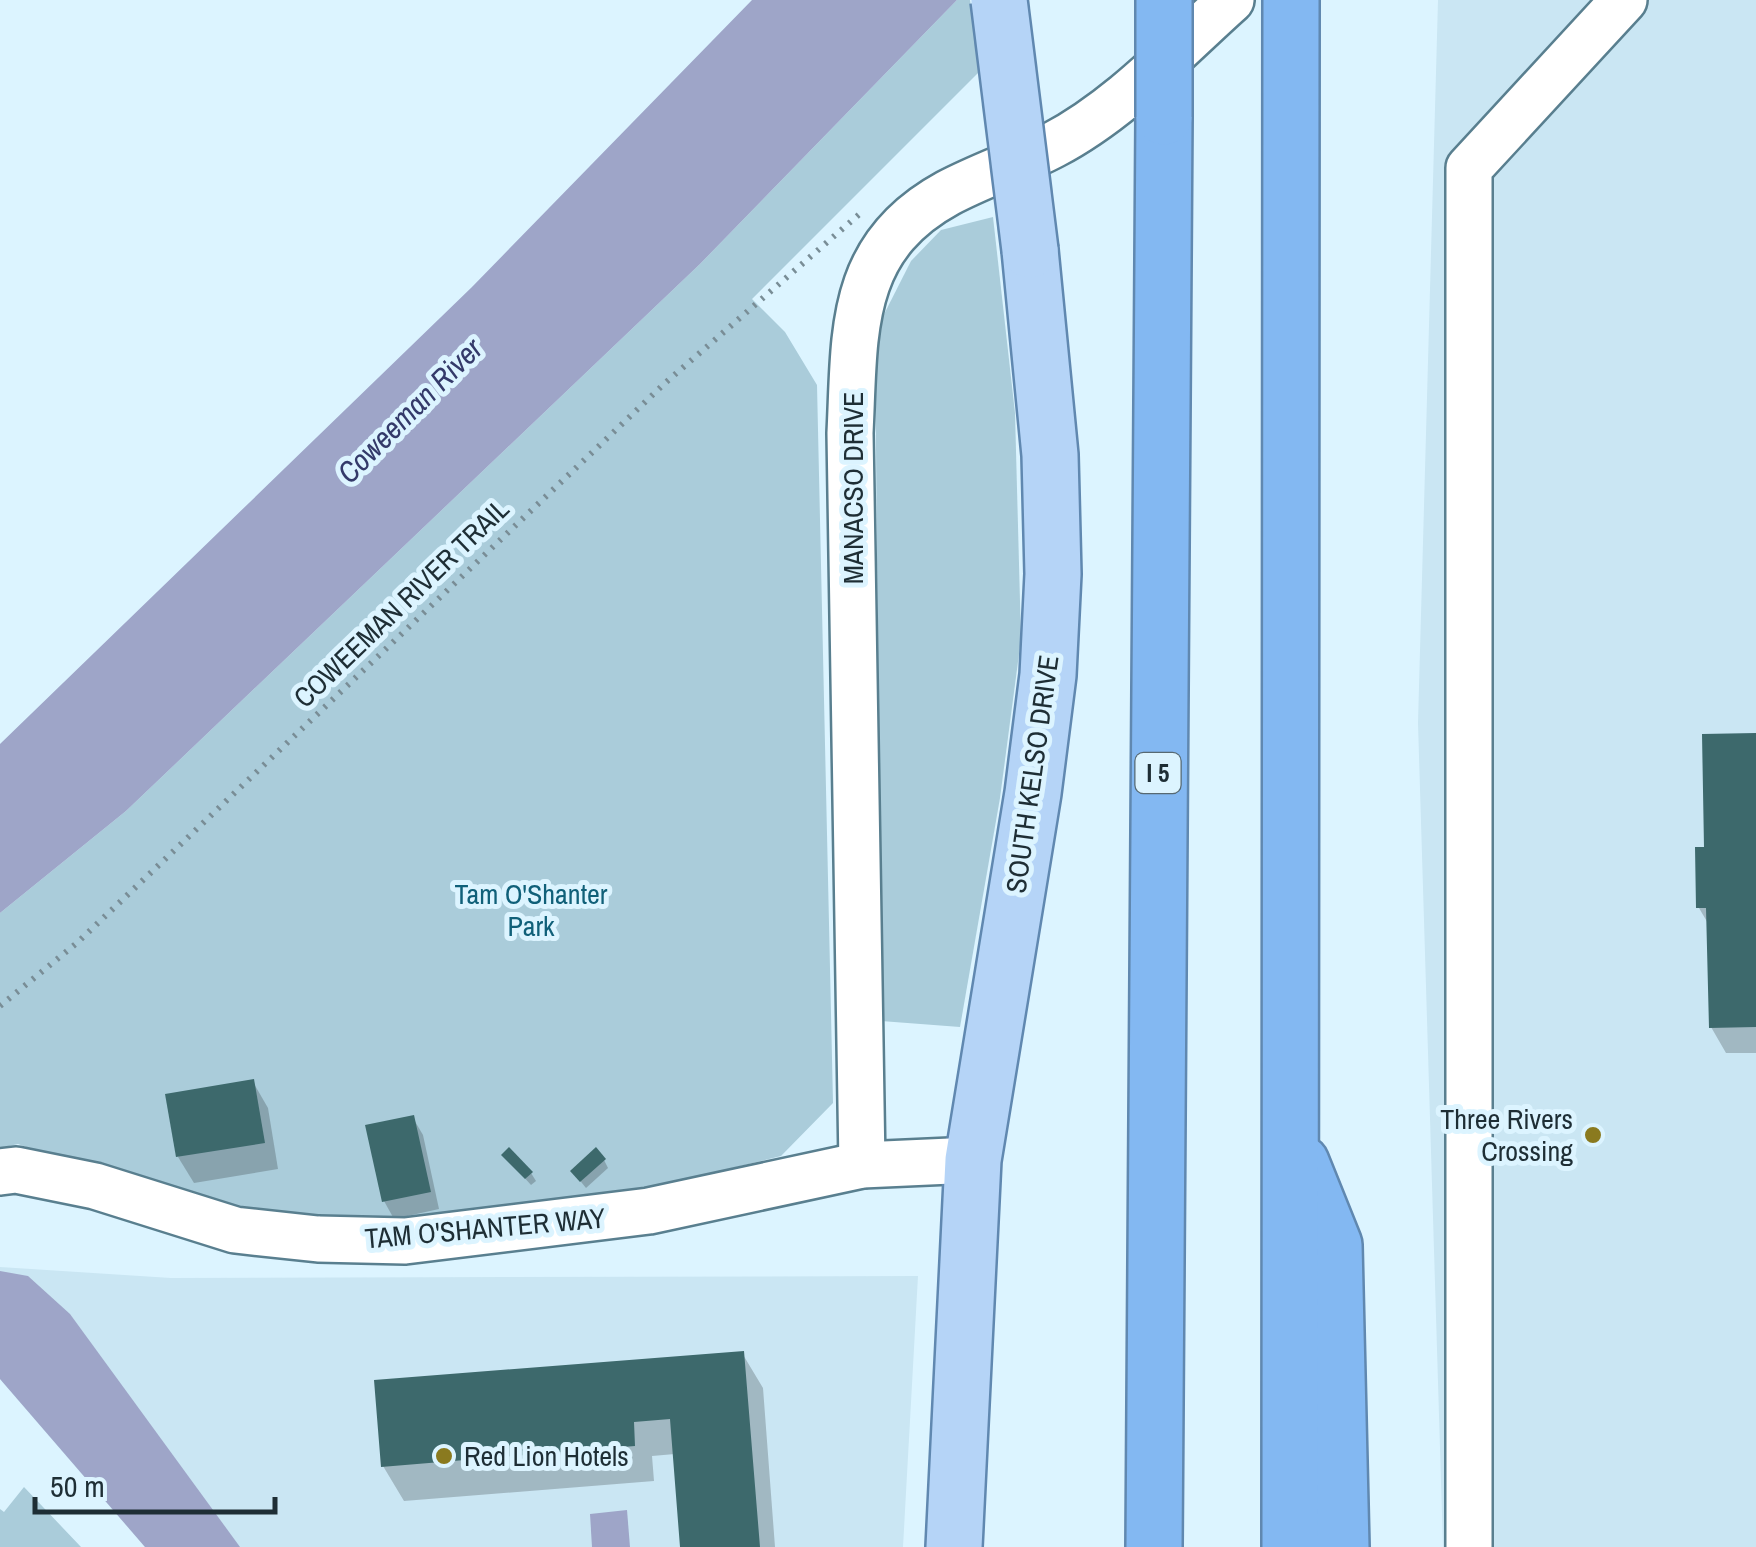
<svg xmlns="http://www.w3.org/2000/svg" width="1756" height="1547" font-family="'Archivo Narrow',sans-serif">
<rect width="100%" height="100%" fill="#dcf4ff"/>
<g fill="#cae6f3">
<path d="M1438 0H1756V1547H1443L1418 723Z"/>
<path d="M0 1267 171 1278 918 1276 903 1547H145L0 1379Z"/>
</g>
<g fill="#aaccda">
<path d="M957 0H970L980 71 752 299 785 332 817 385 833 1103 781 1156 666 1184 491 1217 345 1232 191 1207 18 1144 0 1148V913L126 811 700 264Z"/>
<path d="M993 217 1015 413 1021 639 1000 798 960 1027 881 1021 875 332 911 261 941 230Z"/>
<path d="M24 1487 81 1547H0V1509L4 1512Z"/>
</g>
<g fill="#9ea5c8">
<path d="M752 0H957L700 264 126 811 0 913V744L472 287Z"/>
<path d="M0 1271 28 1276 70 1314 240 1547H145L0 1379Z"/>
<path d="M627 1510 630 1547H592L590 1514Z"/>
</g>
<g fill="#0003">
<path d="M1756 735V1053H1726L1711 1027 1709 925 1699 908 1706 849Z"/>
<path d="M253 1082 268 1108 278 1169 194 1183 178 1157Z"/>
<path d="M413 1118 423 1135 439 1209 394 1219 384 1201Z"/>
<path d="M504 1155 531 1173 536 1181 531 1185Z"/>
<path d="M604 1160 608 1168 586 1188 573 1172Z"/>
<path d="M742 1353 763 1388 775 1547H683L675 1454 652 1456 654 1481 404 1501 383 1466Z"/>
</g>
<g fill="#3d696c">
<path d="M1756 733V1027L1709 1028 1706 908H1696L1695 847H1704L1702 734Z"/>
<path d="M254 1079 265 1143 176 1157 165 1094Z"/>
<path d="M414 1115 431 1192 382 1202 365 1125Z"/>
<path d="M509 1147 533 1172 525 1179 501 1155Z"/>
<path d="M596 1147 606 1159 580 1182 570 1171Z"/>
<path d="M744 1351 760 1547H680L670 1419 634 1422 635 1446 381 1467 374 1380Z"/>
</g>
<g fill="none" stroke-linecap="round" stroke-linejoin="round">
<g stroke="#597f8f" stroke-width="50">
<g id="minor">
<path d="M862 1165 850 433C855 333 847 248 948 193 982 175 1019 163 1053 145 1120 110 1175 50 1231 0"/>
<path d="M0 1172 16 1170 95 1186 235 1230 318 1239 405 1241 649 1211 862 1165 973 1160"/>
<path d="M1469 1547V168L1624 0"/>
</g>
</g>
<g stroke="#6088b0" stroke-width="60">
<path id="major" d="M954 1547 973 1160 1033 793 1048 675 1053 574 1050 455 1030 250"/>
</g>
<g stroke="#6088b0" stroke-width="60">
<g id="highway">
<path d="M1301 1163 1334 1245 1341 1547"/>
<path d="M1154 1547 1164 117"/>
<path d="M1290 1547 1291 0"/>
</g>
</g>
<path stroke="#798d96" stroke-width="6" stroke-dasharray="2.5 8" stroke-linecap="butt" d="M0 1006 78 942 664 384 863 211"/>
<use href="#minor" stroke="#fff" stroke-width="45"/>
<use href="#major" stroke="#b5d4f7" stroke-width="55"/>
<use href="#highway" stroke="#83b8f2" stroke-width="55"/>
<g stroke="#6088b0" stroke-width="60" stroke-linecap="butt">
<path id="major-bridge" d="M999 0 1030 250"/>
</g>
<g stroke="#6088b0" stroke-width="60" stroke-linecap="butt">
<path id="highway-bridge" d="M1164 0V117"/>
</g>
<use href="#major-bridge" stroke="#b5d4f7" stroke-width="55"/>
<use href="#highway-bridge" stroke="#83b8f2" stroke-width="55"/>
</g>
<g fill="#8a7a1f" stroke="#dcf4ff" stroke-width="4">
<circle cx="1593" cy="1135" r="10"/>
<circle cx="444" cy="1456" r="10"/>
</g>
<g text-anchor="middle" stroke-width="10" stroke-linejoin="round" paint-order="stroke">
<rect fill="#dcf4ff" stroke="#576972" stroke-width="2.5" x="1135.5" y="753" width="45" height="40" rx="8"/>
<g font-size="25" font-weight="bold" fill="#1e2e35">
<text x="1158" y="782">I 5</text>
</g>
<g font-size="28" fill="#1e2e35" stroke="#dcf4ff">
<text transform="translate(853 488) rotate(-90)" y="10">MANACSO DRIVE</text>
<text transform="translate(401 603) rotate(-44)" y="10">COWEEMAN RIVER TRAIL</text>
<text transform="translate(1032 774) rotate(-82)" y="10">SOUTH KELSO DRIVE</text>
<text transform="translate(485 1228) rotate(-5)" y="10">TAM O'SHANTER WAY</text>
</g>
<g font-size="28" fill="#106079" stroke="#dcf4ff">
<text x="531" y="904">Tam O'Shanter<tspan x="531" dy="32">Park</tspan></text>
</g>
<g font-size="28" fill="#1e2e35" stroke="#dcf4ff" text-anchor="end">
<text x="1573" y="1129">Three Rivers<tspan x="1573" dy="32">Crossing</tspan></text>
<text x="464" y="1466" text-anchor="start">Red Lion Hotels</text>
</g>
<g font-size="30" font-style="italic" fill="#343a6a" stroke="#dcf4ff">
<text transform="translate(410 411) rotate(-45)" y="10">Coweeman River</text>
</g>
</g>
<path d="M35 1497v15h240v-15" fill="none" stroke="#1e2e35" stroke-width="5"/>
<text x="50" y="1497" font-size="30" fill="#1e2e35" stroke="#dcf4ff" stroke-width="8" paint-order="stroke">50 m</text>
</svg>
